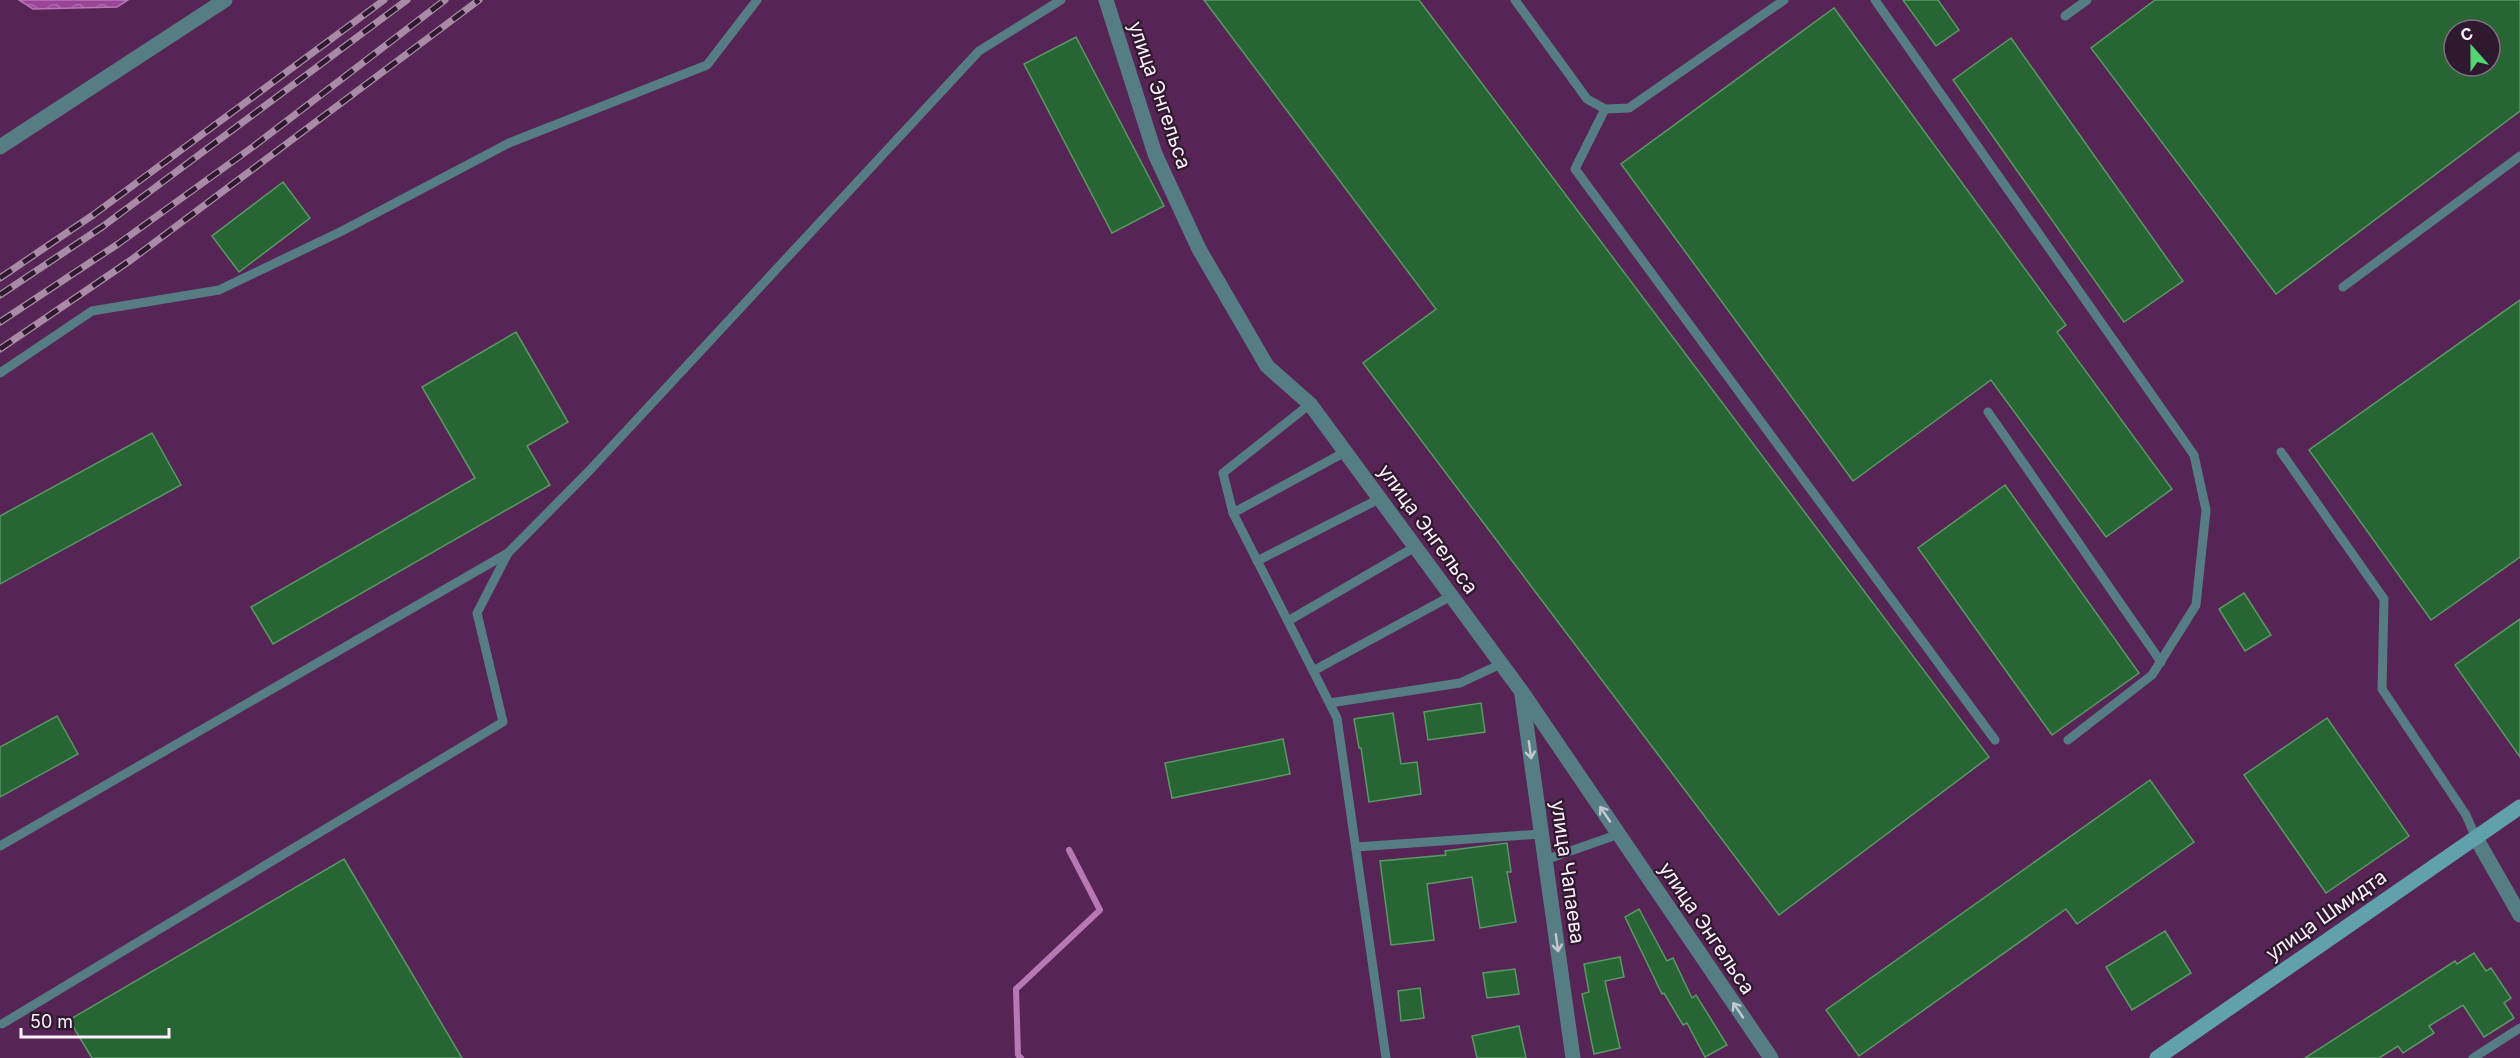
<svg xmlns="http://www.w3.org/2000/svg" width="2520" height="1058" font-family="Inter,sans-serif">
<defs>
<pattern id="water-waves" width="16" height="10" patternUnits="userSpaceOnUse" patternTransform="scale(1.5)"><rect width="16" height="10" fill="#9b4498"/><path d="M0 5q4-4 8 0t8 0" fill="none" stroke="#af68ac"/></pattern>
</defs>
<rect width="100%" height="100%" fill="#562555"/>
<path fill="url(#water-waves)" stroke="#b878b6" stroke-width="1.5" d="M19 0H128L117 7 33 9Z"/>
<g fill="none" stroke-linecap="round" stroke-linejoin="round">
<path stroke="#b878b6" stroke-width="6" d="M1021 1058 1018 1055 1016 989 1100 910 1069 850"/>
</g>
<g fill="#276535" stroke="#5a9865" stroke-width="1.5" fill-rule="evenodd">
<path d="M1204 0H1419L1989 757 1779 915 1363 363 1436 309Z"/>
<path d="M1903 0H1938L1959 30 1936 46Z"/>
<path d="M2155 0H2520V111L2276 294 2091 48ZM2454 30H2490V66H2454Z"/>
<path d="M1834 8 2066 325 2057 332 2172 489 2106 537 1991 380 1853 481 1621 164Z"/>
<path d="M1076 37 1164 206 1112 233 1024 64Z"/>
<path d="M2011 38 2183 281 2124 322 1953 80Z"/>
<path d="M283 182 310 218 239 272 212 236Z"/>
<path d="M2520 300V557L2431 620 2309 450Z"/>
<path d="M516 332 568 422 527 446 550 485 273 644 251 607 475 478 422 387Z"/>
<path d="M152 433 181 485 0 584V516Z"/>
<path d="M2005 485 2139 673 2052 735 1918 548Z"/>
<path d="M2244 593 2271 635 2245 651 2219 609Z"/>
<path d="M2520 619V757L2455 665Z"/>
<path d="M1481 703 1485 732 1428 740 1424 712Z"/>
<path d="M1393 713 1401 764 1417 762 1421 794 1369 802 1361 748H1359L1354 719Z"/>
<path d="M57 716 78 754 0 797V747Z"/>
<path d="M2327 718 2409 836 2326 893 2244 775Z"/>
<path d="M1283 739 1290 774 1172 798 1165 763Z"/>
<path d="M2150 780 2194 842 2077 924 2066 909 1859 1056 1826 1010Z"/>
<path d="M1507 843 1511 872H1507L1516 922 1480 928 1472 877 1427 884 1434 940 1391 945 1380 861 1446 855 1445 851Z"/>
<path d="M344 859 462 1058H92L69 1020Z"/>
<path d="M1639 909 1667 961 1673 958 1692 998 1696 995 1727 1045 1705 1057 1687 1023 1683 1025 1664 993 1662 994 1625 917Z"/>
<path d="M2165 931 2191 973 2132 1010 2106 967Z"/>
<path d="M2474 953 2486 971 2491 968 2511 998 2504 1003 2514 1018 2484 1037 2463 1005 2429 1026 2434 1033 2403 1053 2398 1046 2379 1058H2305L2455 961 2457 964Z"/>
<path d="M1620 957 1624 977 1605 981 1620 1048 1594 1054 1582 994 1589 992 1584 964Z"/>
<path d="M1515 969 1519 994 1487 998 1483 973Z"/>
<path d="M1420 988 1424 1018 1401 1021 1398 991Z"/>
<path d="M1519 1026 1526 1058H1477L1472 1036Z"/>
</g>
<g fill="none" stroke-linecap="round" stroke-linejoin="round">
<g stroke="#567d83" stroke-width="9">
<path d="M1515 0 1587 99 1605 109 1629 108 1784 0"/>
<path d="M1875 0 2194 455 2206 510 2196 605 2152 675 2068 740"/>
<path d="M2065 16 2087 0"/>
<path d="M1605 109 1575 169 1995 740"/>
<path d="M2343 287 2520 156"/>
<path d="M0 373 92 311 219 290 342 231 509 143 707 65 757 0"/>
<path d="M1310 404 1223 473 1233 513 1337 718 1386 1058"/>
<path d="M1988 412 2161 662"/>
<path d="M2281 452 2384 599 2382 689 2466 815 2476 838"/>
<path d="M1233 513 1345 452"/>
<path d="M1257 561 1379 499"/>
<path d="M1288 621 1415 547"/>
<path d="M1313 671 1451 596"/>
<path d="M1330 703 1460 683 1501 664"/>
<path d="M0 846 508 553 589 471 979 51 1061 0"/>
<path d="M1356 847 1541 834"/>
<path d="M1545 860 1619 834"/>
<path d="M2 1024 503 722 477 613 508 553"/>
<path d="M2473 1058 2520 1028"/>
</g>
<g stroke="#567d83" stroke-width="15">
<path d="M1106 0 1155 154 1199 249 1267 366 1310 404 1522 692 1771 1058"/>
<path d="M0 147 225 0"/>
<path d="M1522 695 1573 1058"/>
<path d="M2476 838 2520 915"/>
</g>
<path stroke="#61a1ab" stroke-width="15" d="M2157 1058 2520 807"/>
<g stroke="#a98ba8" stroke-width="7">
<g id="rail">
<path d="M0 278 93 215 384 0"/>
<path d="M0 295 102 227 407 0"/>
<path d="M0 322 118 244 254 146 445 0"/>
<path d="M0 349 131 260 479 0"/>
</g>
</g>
<use href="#rail" stroke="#2f192e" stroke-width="4.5" stroke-dasharray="14" stroke-linecap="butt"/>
</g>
<defs><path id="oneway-shaft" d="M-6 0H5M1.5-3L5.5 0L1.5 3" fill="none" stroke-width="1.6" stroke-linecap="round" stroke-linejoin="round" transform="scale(1.5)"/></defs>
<g stroke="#c2c8d1">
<use href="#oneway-shaft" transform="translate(1530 750) rotate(82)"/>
<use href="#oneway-shaft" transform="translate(1605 814) rotate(-124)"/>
<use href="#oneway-shaft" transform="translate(1557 943) rotate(82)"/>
<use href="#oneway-shaft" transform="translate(1738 1010) rotate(-124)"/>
</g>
<g text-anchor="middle" stroke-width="4.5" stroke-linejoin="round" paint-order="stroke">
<g font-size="20" fill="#fcf0fb" stroke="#2f192e">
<text transform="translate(1160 95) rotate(71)" y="7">улица Энгельса</text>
<text transform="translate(1428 529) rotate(54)" y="7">улица Энгельса</text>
<text transform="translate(1568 872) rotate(82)" y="7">улица Чапаева</text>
<text transform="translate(2326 915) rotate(-35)" y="7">улица Шмидта</text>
<text transform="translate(1707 928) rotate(56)" y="7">улица Энгельса</text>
</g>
</g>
<g transform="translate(2472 48) rotate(339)"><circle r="28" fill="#2f192e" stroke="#816f80" stroke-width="1.5"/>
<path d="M0-4.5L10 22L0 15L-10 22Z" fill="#52d673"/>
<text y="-9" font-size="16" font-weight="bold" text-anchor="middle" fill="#fcf0fb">С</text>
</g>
<path d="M21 1028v9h148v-9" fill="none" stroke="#fcf0fb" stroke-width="3"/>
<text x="30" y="1028" font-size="18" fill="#fcf0fb" stroke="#2f192e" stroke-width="4.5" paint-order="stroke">50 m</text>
</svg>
